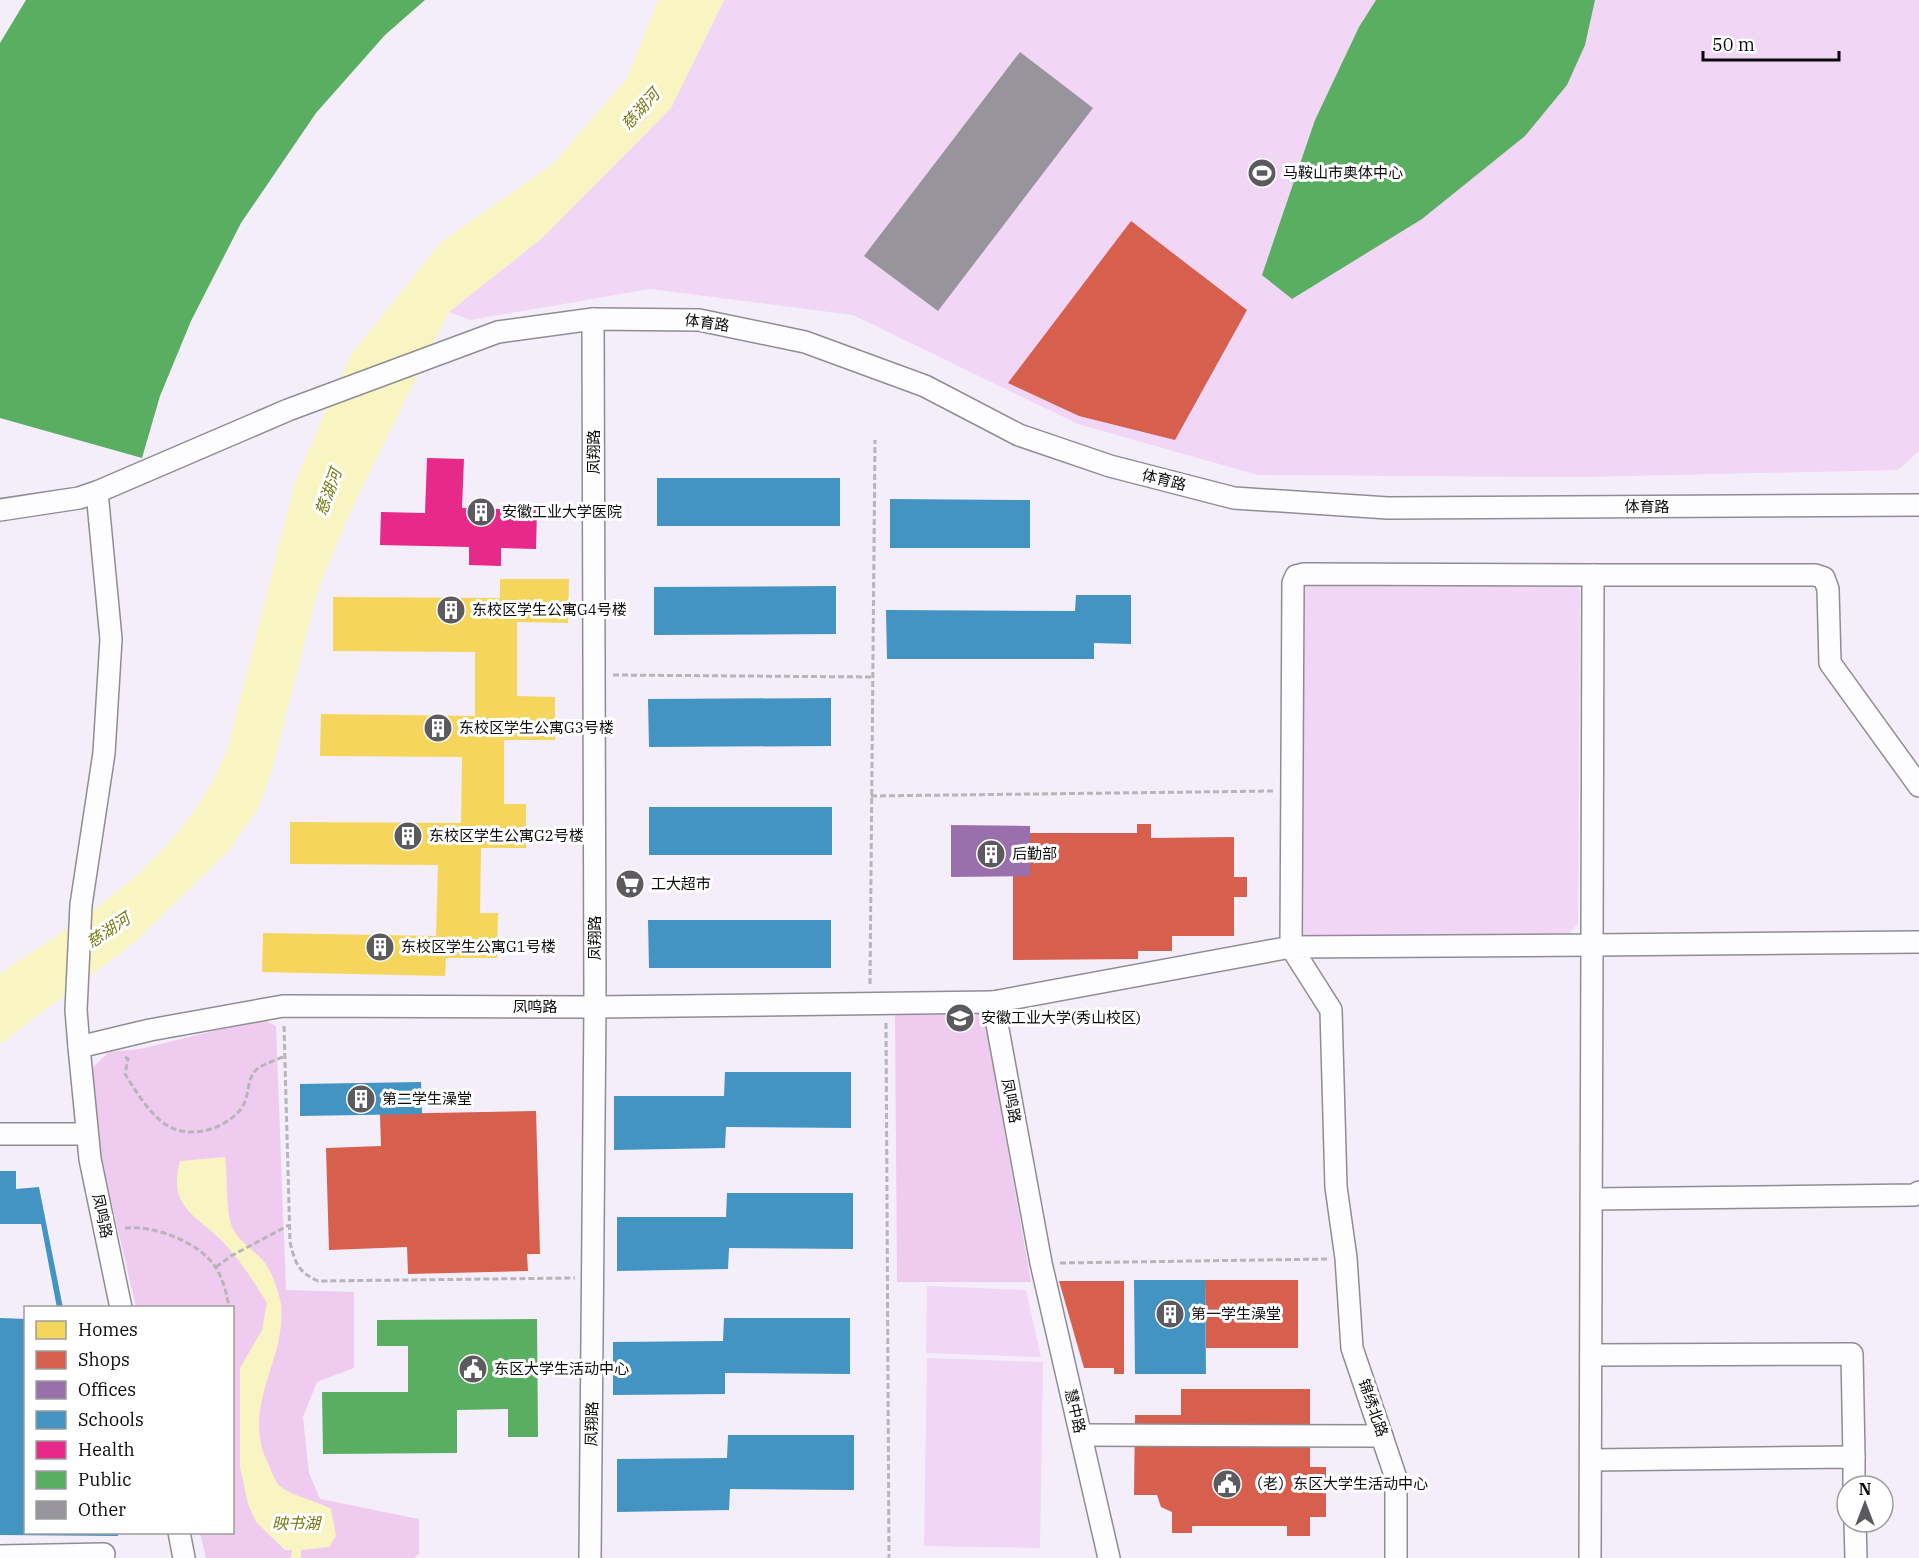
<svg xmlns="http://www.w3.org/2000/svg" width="1919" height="1558" font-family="'IBM Plex Serif','Noto Sans SC',serif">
<rect width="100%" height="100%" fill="#f3eefa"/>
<g fill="#efccef">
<path d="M984 1014 1031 1282H897L895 1015Z"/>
<path d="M262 1019 276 1026 286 1290 354 1292V1368L317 1382 303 1417 309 1473 320 1499 419 1519V1554L414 1558H206L200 1533 232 1532V1308L136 1307 96 1136 91 1069 109 1052 140 1049Z"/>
</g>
<g fill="#f1d6f6">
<path d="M724 0H1919V451L1898 470 1583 477 1258 475 1078 424 853 315 650 289 470 320 449 312 541 239 671 108Z"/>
<path d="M1575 581 1580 590 1578 924 1567 935 1303 936 1299 929 1302 584Z"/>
<path d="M927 1286 1026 1290 1041 1357 926 1353Z"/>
<path d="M927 1358 1043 1362 1040 1548 924 1546Z"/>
</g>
<g fill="#f8f5c2">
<path d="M658 0H724L671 108 541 239 449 312 352 508 318 590 273 766 259 807 229 850 135 942 0 1044V974C95 909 180 862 227 750L295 482 350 356 441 242 553 164 627 78Z"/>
<path d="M225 1157C228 1177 225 1212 233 1229 240 1243 255 1250 264 1262 272 1271 279 1293 281 1304 287 1360 240 1407 268 1463 271 1470 274 1479 278 1484 289 1496 316 1500 331 1509L336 1536 329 1547 301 1550V1558H291L292 1550H285L256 1522 248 1504 240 1467V1368L262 1330 267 1303C254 1282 241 1261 224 1243 197 1215 167 1208 180 1161Z"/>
</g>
<path fill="#f6d55c" d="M500 579H569L568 623 517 622V696L555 697V740H504V804H526V848H481L480 913H498L497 958H446L445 976 262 972 263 933 436 936 438 865 290 864V822L461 823 462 757 320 756 321 714 475 716V652L333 651V597L500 598Z"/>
<g fill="#d6604d">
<path d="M1131 221 1247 310 1175 440 1079 416 1008 383Z"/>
<path d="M1137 824H1151V838L1234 837V877H1247V897H1234V936H1172V951H1138V959L1013 960V876H1030V833H1137Z"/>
<path d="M536 1111 540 1254H527L528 1271 408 1274 407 1247 329 1250 326 1148 381 1146 380 1114Z"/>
<path d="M1205 1280H1298V1348H1206Z"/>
<path d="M1059 1281H1124V1374H1114V1368H1084Z"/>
<path d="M1181 1389H1310V1467H1326V1517H1310V1536H1287V1526H1192V1533H1172V1512L1161 1507 1157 1495H1134L1135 1415H1181Z"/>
</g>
<path fill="#9970ab" d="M951 825 1030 826V876L951 877Z"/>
<g fill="#4393c3">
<rect x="657" y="478" width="183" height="48"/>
<path d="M890 499 1030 500V548H890Z"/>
<path d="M836 586V634L654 635V587Z"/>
<path d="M1076 595H1131V644L1094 643V659H887L886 610 1075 611Z"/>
<path d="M831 698V746L649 747 648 699Z"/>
<rect x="649" y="807" width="183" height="48"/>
<path d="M648 920H831V968H649Z"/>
<path d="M725 1072H851V1128L726 1127 725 1148 614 1150V1096H724Z"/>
<path d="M421 1082 422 1114 300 1116V1084Z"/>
<path d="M0 1171H16V1189L39 1187 63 1308H57L41 1224H0Z"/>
<path d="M727 1193H853V1249L729 1248 728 1269 617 1271V1217H726Z"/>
<path d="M1134 1280H1205L1206 1374H1135Z"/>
<path d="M0 1318 26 1319V1532H118V1536L0 1535Z"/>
<path d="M724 1318H850V1374L725 1373V1394L613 1395V1342L723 1341Z"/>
<path d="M728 1435H854V1490L730 1489 729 1510 617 1512V1459L727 1458Z"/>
</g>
<path fill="#e7298a" d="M427 458 464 459 462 508 537 510 536 549 501 548V566L469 565V547L380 545 381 512 425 513Z"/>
<g fill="#5aae61">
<path d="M26 0H425L385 35 316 113 241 223 191 321 160 396 142 458 0 418V43Z"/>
<path d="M1376 0H1595L1585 45 1567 85 1525 136 1422 219 1292 299 1262 275 1315 120 1359 27Z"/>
<path d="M537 1319 538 1437H508V1409L457 1410V1453L323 1454 322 1392H408V1346H377V1320Z"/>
</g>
<path fill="#97949c" d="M1020 52 1093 108 938 311 864 256Z"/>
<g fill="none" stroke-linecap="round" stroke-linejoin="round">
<g stroke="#8f8d93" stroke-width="24">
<g id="minor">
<path d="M0 510 79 498 97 492 288 410 498 332 593 319 699 320 805 342 925 386 1019 435 1110 466 1234 498 1388 508 1919 505"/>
<path d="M1593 575H1815L1824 578 1828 589 1830 663 1919 786"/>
<path d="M993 1002 1291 947 1592 945 1593 575 1304 574 1296 576 1293 583 1291 947 1331 1010 1336 1187 1346 1258 1352 1348 1396 1478V1558"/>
<path d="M79 1047 76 1010 81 905 104 753 111 639 97 492"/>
<path d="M0 1134H87"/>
<path d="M1592 1199 1914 1195 1919 1192"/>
<path d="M121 1308 90 1159 79 1047 150 1030 283 1006 595 1007 993 1002 1041 1263 1109 1558"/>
<path d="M1591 1355 1852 1354 1854 1457"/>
<path d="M1081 1435 1382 1436"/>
<path d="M1591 1460 1854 1457V1486"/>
<path d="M1855 1522 1856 1558"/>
<path d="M179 1532 184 1558"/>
<path d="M0 1556 104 1554"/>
<path d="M590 1558 595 1007 593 319"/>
<path d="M1590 1558 1592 945 1919 942"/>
</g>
</g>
<g stroke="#b6b5b7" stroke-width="3" stroke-dasharray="6 3" stroke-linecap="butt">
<path d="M613 675 873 677"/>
<path d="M871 796 1274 791"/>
<path d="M870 984 875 440"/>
<path d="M886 1023 889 1558"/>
<path d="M284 1026 290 1242C295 1263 298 1272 318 1281L575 1278"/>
<path d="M125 1057 128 1059 125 1074C135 1090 147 1110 162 1122 186 1141 223 1131 241 1109 250 1097 246 1080 256 1070 262 1064 277 1060 285 1056"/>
<path d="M125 1228C154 1225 200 1242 216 1268 223 1279 227 1294 229 1308"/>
<path d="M1060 1263 1327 1259"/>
<path d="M216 1267 231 1256 289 1225"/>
</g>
<use href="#minor" stroke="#fdfcfe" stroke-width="21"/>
</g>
<defs>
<g id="stadium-disc" transform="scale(1.5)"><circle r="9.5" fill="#5c5a5f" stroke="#fff"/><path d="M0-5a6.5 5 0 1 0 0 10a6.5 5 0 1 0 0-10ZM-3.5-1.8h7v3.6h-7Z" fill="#fff"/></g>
<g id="building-disc" transform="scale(1.5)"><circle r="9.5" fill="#5c5a5f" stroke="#fff"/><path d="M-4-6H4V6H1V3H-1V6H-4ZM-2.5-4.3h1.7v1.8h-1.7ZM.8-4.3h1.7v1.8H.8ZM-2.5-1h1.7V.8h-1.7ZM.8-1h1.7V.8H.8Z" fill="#fff"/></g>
<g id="supermarket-disc" transform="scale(1.5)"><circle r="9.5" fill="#5c5a5f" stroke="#fff"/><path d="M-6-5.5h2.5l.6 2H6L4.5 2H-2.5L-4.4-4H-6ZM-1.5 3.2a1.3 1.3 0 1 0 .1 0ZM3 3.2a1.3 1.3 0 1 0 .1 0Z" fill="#fff"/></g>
<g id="university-disc" transform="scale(1.5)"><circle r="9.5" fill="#5c5a5f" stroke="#fff"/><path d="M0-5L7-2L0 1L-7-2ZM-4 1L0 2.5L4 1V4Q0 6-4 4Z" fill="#fff"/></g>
<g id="civic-disc" transform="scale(1.5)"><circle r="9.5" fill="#5c5a5f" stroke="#fff"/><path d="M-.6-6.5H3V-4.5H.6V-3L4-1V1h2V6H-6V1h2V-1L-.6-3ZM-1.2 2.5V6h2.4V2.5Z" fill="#fff"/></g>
</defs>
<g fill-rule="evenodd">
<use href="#stadium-disc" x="1262" y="173"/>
<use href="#building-disc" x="481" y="512"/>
<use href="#building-disc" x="451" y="610"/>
<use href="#building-disc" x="438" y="728"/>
<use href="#building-disc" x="408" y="836"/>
<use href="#building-disc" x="991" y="854"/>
<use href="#supermarket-disc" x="630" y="884"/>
<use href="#building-disc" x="380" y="947"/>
<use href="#university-disc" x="960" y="1018"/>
<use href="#building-disc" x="361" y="1099"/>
<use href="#building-disc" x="1170" y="1314"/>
<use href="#civic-disc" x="473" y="1369"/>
<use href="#civic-disc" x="1227" y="1484"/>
</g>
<g text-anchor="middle" stroke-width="6" stroke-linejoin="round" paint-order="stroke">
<g font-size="15" fill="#0b0b0b" stroke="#fff" text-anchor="start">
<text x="1283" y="178">马鞍山市奥体中心</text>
<text x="502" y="517">安徽工业大学医院</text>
<text x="472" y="615">东校区学生公寓G4号楼</text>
<text x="459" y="733">东校区学生公寓G3号楼</text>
<text x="429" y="841">东校区学生公寓G2号楼</text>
<text x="1012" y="859">后勤部</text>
<text x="651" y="889">工大超市</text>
<text x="401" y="952">东校区学生公寓G1号楼</text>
<text x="981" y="1023">安徽工业大学(秀山校区)</text>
<text x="382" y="1104">第二学生澡堂</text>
<text x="1191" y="1319">第一学生澡堂</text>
<text x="494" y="1374">东区大学生活动中心</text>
<text x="1248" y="1489">（老）东区大学生活动中心</text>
</g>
<g font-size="15" fill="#0b0b0b" stroke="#fff">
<text transform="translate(707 323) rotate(8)" y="5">体育路</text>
<text transform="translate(594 452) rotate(-90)" y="5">凤翔路</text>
<text transform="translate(1164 480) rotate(14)" y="5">体育路</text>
<text x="1647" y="512">体育路</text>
<text transform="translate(595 938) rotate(-90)" y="5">凤翔路</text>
<text x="535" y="1012">凤鸣路</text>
<text transform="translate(1011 1101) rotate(79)" y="5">凤鸣路</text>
<text transform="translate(102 1216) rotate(78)" y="5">凤鸣路</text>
<text transform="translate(1373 1408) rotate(71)" y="5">锦绣北路</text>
<text transform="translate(1075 1411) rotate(77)" y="5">慧中路</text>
<text transform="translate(592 1424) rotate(-89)" y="5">凤翔路</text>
</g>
<g font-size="16" font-style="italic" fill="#74770f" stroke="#fff">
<text transform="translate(640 109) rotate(-48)" y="6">慈湖河</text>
<text transform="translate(328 492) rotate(-70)" y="6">慈湖河</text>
<text transform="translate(108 930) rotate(-34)" y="6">慈湖河</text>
<text x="296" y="1529">映书湖</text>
</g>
</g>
<rect x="24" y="1306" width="210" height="228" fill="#ffffff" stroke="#9d9d9d" stroke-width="1.5"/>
<rect x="36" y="1321" width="30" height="18" fill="#f6d55c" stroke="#9d9d9d" stroke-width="1.5"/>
<text x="78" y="1336" font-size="18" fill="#0b0b0b">Homes</text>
<rect x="36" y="1351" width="30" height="18" fill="#d6604d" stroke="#9d9d9d" stroke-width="1.5"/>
<text x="78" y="1366" font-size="18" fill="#0b0b0b">Shops</text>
<rect x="36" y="1381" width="30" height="18" fill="#9970ab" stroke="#9d9d9d" stroke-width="1.5"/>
<text x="78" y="1396" font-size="18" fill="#0b0b0b">Offices</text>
<rect x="36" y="1411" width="30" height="18" fill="#4393c3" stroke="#9d9d9d" stroke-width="1.5"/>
<text x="78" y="1426" font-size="18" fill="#0b0b0b">Schools</text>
<rect x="36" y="1441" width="30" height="18" fill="#e7298a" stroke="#9d9d9d" stroke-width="1.5"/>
<text x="78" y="1456" font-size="18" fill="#0b0b0b">Health</text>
<rect x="36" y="1471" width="30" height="18" fill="#5aae61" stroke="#9d9d9d" stroke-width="1.5"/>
<text x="78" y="1486" font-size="18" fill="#0b0b0b">Public</text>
<rect x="36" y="1501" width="30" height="18" fill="#97949c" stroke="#9d9d9d" stroke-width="1.5"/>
<text x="78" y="1516" font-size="18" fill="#0b0b0b">Other</text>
<g transform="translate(1865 1504)"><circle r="28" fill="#ffffff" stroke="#9d9d9d" stroke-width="1.5"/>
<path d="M0-4.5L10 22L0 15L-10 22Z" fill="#5c5a5f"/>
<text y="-9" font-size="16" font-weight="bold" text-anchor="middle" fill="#0b0b0b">N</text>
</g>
<path d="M1703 51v9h136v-9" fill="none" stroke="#0b0b0b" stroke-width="3"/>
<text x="1712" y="51" font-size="18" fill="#0b0b0b" stroke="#ffffff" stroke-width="4.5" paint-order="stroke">50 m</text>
</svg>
